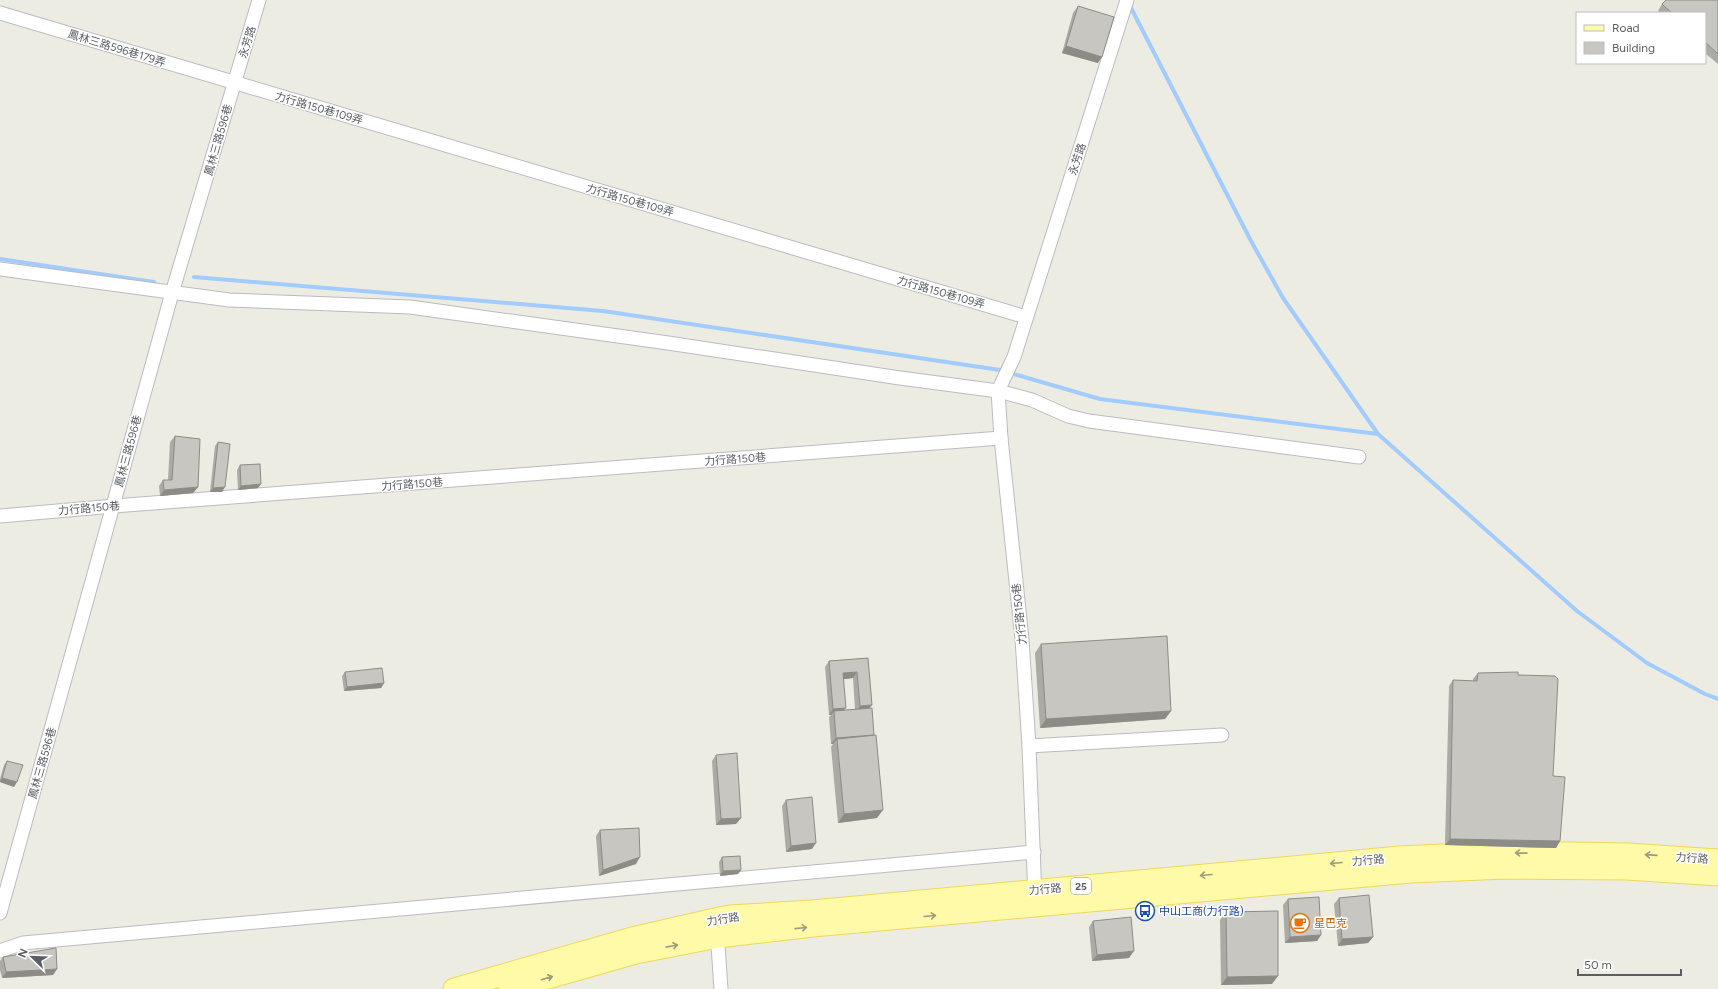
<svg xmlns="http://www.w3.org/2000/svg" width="1718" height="989" font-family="Figtree,'Noto Sans TC',sans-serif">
<rect width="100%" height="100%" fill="#edece2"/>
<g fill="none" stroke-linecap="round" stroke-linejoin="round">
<g stroke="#a2cbfe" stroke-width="4">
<path d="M1129 4 1251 241 1283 298 1378 434 1577 611 1647 663 1705 694 1718 699"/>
<path d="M0 259 154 282"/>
<path d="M194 277 603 311 1000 370 1100 399 1378 434"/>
</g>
<g stroke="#babbc1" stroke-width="15">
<g id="street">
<path d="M0 13 1026 317"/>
<path d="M0 269 229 300 410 307 668 343 900 378 998 391 1032 400 1068 416 1089 421 1359 457"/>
<path d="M1001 438 998 391 1014 357 1127 0"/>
<path d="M0 516 114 506 1001 438 1022 639 1029 746 1035 897"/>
<path d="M1029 746 1222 735"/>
<path d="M0 913 172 293 259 0"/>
<path d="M717 931 721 989"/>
<path d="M0 951 23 943 1034 852"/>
</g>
</g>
<g stroke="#efd859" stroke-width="23">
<g id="primary">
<path d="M454 989 632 938 715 919 730 916 812 911 1400 857 1505 852 1628 854 1718 860"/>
<path d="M509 989 636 953 718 937 813 926 1411 872 1506 868 1627 869 1718 875"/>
</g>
</g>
<use href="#street" stroke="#fff" stroke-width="13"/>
<use href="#primary" stroke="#fefaa7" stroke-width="21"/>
</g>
<g fill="#acaaa5" fill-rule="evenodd">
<path d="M1718 0V64L1705 53V13H1660L1658 11 1662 4Z"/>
<path d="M1078 6 1098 63 1062 53 1073 13Z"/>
<path d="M175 436 198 487 193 493 160 496 159 486 163 480H168L170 442Z"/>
<path d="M218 442 222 492H210L215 446Z"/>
<path d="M240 465 258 488 238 490 237 470Z"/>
<path d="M1041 644 1171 711 1165 719 1040 728 1035 653Z"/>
<path d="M868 658 872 705 869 708 877 818 838 823 831 747 833 744H831L829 717 831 715H829L825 667 829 661ZM853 678 855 709 844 710 843 679Z"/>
<path d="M345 672 384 683 381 688 344 691 342 676Z"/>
<path d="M1478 673 1518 675 1553 776 1560 841 1556 848 1445 845 1449 686 1453 680 1473 681V679Z"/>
<path d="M716 755 741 818 736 824 716 825 712 761Z"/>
<path d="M7 761 14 787 0 782V779L4 765Z"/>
<path d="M786 800 812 849 786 852 782 806Z"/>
<path d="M600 830 636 864 599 876 596 836Z"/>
<path d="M722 857 741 870 738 874 720 876 719 862Z"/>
<path d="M1339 898 1373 937 1368 943 1338 946 1334 904Z"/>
<path d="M1288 899 1321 935 1317 941 1285 943 1283 905Z"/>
<path d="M1226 912 1272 984 1221 985 1220 920Z"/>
<path d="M1093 921 1129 958 1092 961 1089 927Z"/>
<path d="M3 957 57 969 53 975 2 978 0 970V961Z"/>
</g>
<g fill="#8c8b86">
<path d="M1066 46 1102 57 1098 63 1062 53Z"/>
<path d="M261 484 258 488 238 490 241 486Z"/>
<path d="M198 487 193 493 160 496 164 490Z"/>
<path d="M225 487 222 492H210L213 488Z"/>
<path d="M857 672 853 678 838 680 843 673Z"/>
<path d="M384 683 381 688 344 691 347 687Z"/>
<path d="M872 705 867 711 856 712 860 706Z"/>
<path d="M846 708 841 714 834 711 831 715H829L833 709Z"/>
<path d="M1171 711 1165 719 1040 728 1046 719Z"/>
<path d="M874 735 837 739 833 744H831L836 738Z"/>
<path d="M2 778 17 782 14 787 0 782V781Z"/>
<path d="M883 810 877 818 838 823 844 814Z"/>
<path d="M741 818 736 824 716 825 721 819Z"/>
<path d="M1450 839 1560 841 1556 848 1445 845Z"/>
<path d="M816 843 812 849 786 852 791 846Z"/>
<path d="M640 857 636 864 599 876 603 870Z"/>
<path d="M741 870 738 874 720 876 723 871Z"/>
<path d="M1321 935 1317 941 1285 943 1290 937Z"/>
<path d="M1373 937 1368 943 1338 946 1342 939Z"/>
<path d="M1134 951 1129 958 1092 961 1097 955Z"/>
<path d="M57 969 53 975 2 978 6 972Z"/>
<path d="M1278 976 1272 984 1221 985 1227 977Z"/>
</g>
<g fill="#c8c6c0" stroke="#8c8b86">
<path d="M1666 0H1718V54L1705 42V13H1672L1662 4Z"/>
<path d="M1078 6 1114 17 1102 57 1066 46Z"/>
<path d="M175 436 200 439 198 487 164 490 163 480H172Z"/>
<path d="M218 442 230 444 225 487 213 488Z"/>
<path d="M260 464 261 484 241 486 240 465Z"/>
<path d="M1167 636 1171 711 1046 719 1041 644Z"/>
<path d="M868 658 872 705 860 706 857 672 843 673 846 708 833 709 829 661Z"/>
<path d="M382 668 384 683 347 687 345 672Z"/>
<path d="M1518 672V675L1555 676 1558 679 1553 776 1565 777 1560 841 1450 839 1453 680 1477 681 1478 673Z"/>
<path d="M872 708 874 735 836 738 834 711Z"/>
<path d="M876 735 883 810 844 814 837 739Z"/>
<path d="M737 753 741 818 721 819 716 755Z"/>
<path d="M7 761 23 765 17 782 2 778Z"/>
<path d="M812 797 816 843 791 846 786 800Z"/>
<path d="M639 828 640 857 603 870 600 830Z"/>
<path d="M740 856 741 870 723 871 722 857Z"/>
<path d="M1369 895 1373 937 1342 939 1339 898Z"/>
<path d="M1319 897 1321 935 1290 937 1288 899Z"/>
<path d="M1278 911V976L1227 977 1226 912Z"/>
<path d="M1131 917 1134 951 1097 955 1093 921Z"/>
<path d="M56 948 57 969 6 972 3 957Z"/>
</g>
<defs><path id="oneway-shaft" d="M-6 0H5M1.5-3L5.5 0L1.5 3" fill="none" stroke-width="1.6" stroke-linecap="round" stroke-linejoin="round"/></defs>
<g stroke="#9c9c7e">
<use href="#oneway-shaft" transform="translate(1521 853) rotate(-179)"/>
<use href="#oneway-shaft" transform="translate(1651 855) rotate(-176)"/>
<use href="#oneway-shaft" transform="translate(1336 863) rotate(175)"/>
<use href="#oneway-shaft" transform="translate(1206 875) rotate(175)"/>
<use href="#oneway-shaft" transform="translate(930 916) rotate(-5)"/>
<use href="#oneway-shaft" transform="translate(801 928) rotate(-6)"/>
<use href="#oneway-shaft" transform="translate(672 946) rotate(-11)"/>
<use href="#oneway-shaft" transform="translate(547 978) rotate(-16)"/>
</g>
<defs>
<g id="bus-ring" transform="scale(1)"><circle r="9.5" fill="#fff" stroke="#1a4fb4" stroke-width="1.5"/><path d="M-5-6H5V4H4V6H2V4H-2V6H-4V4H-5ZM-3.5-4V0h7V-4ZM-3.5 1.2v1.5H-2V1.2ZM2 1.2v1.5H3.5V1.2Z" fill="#1a4fb4"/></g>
<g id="cafe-ring" transform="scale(1)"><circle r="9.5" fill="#fff" stroke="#e8710a" stroke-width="1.5"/><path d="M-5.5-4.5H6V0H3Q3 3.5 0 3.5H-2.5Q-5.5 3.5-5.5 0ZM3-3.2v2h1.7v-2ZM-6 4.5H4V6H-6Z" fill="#e8710a"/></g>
</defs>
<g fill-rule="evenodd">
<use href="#bus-ring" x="1145" y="911"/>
<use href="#cafe-ring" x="1300" y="923"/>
</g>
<g text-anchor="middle" stroke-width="3" stroke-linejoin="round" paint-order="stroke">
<rect fill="#fff" stroke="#8c8e92" stroke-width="1" x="1071" y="878" width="20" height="16" rx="3"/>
<g font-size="10" font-weight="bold" fill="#5b5d63">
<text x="1081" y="890">25</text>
</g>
<g font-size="11" fill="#5b5d63" stroke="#fff">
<text transform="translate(247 42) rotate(-73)" y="4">永芳路</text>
<text transform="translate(117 48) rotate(17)" y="4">鳳林三路596巷179弄</text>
<text transform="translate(319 108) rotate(16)" y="4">力行路150巷109弄</text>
<text transform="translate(218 140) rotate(-74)" y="4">鳳林三路596巷</text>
<text transform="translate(1077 159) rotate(-72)" y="4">永芳路</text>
<text transform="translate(630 200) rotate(16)" y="4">力行路150巷109弄</text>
<text transform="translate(941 292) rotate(16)" y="4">力行路150巷109弄</text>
<text transform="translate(128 451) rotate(-75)" y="4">鳳林三路596巷</text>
<text transform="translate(735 459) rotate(-4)" y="4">力行路150巷</text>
<text transform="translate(412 484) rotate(-4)" y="4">力行路150巷</text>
<text transform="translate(89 508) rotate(-5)" y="4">力行路150巷</text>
<text transform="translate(1019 614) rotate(-96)" y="4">力行路150巷</text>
<text transform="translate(42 763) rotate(-74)" y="4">鳳林三路596巷</text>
<text transform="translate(1692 858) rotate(4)" y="4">力行路</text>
<text transform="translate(1368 860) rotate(-5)" y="4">力行路</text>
<text transform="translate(1045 889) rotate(-5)" y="4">力行路</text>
<text transform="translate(723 919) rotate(-9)" y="4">力行路</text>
</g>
<g font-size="11" fill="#164399" stroke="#fff" text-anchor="start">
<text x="1159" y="915">中山工商(力行路)</text>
</g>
<g font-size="11" fill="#c56008" stroke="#fff" text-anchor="start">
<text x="1314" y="927">星巴克</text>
</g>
</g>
<rect x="1576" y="12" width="130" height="52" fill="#ffffff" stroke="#bdbec1"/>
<rect x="1584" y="25" width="20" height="6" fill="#fefaa7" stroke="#bdbec1"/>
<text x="1612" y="32" font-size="12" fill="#5b5d63">Road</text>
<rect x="1584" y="42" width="20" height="12" fill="#c8c6c0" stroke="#bdbec1"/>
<text x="1612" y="52" font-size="12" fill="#5b5d63">Building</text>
<g transform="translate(32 957) rotate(293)" stroke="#ffffff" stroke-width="3" paint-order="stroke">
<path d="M0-3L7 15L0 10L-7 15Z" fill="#5b5d63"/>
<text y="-6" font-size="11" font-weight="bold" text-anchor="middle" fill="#5b5d63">N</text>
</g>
<path d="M1578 969v6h103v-6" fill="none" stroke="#5b5d63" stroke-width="2"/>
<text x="1584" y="969" font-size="12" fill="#5b5d63" stroke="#ffffff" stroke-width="3" paint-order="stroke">50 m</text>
</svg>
